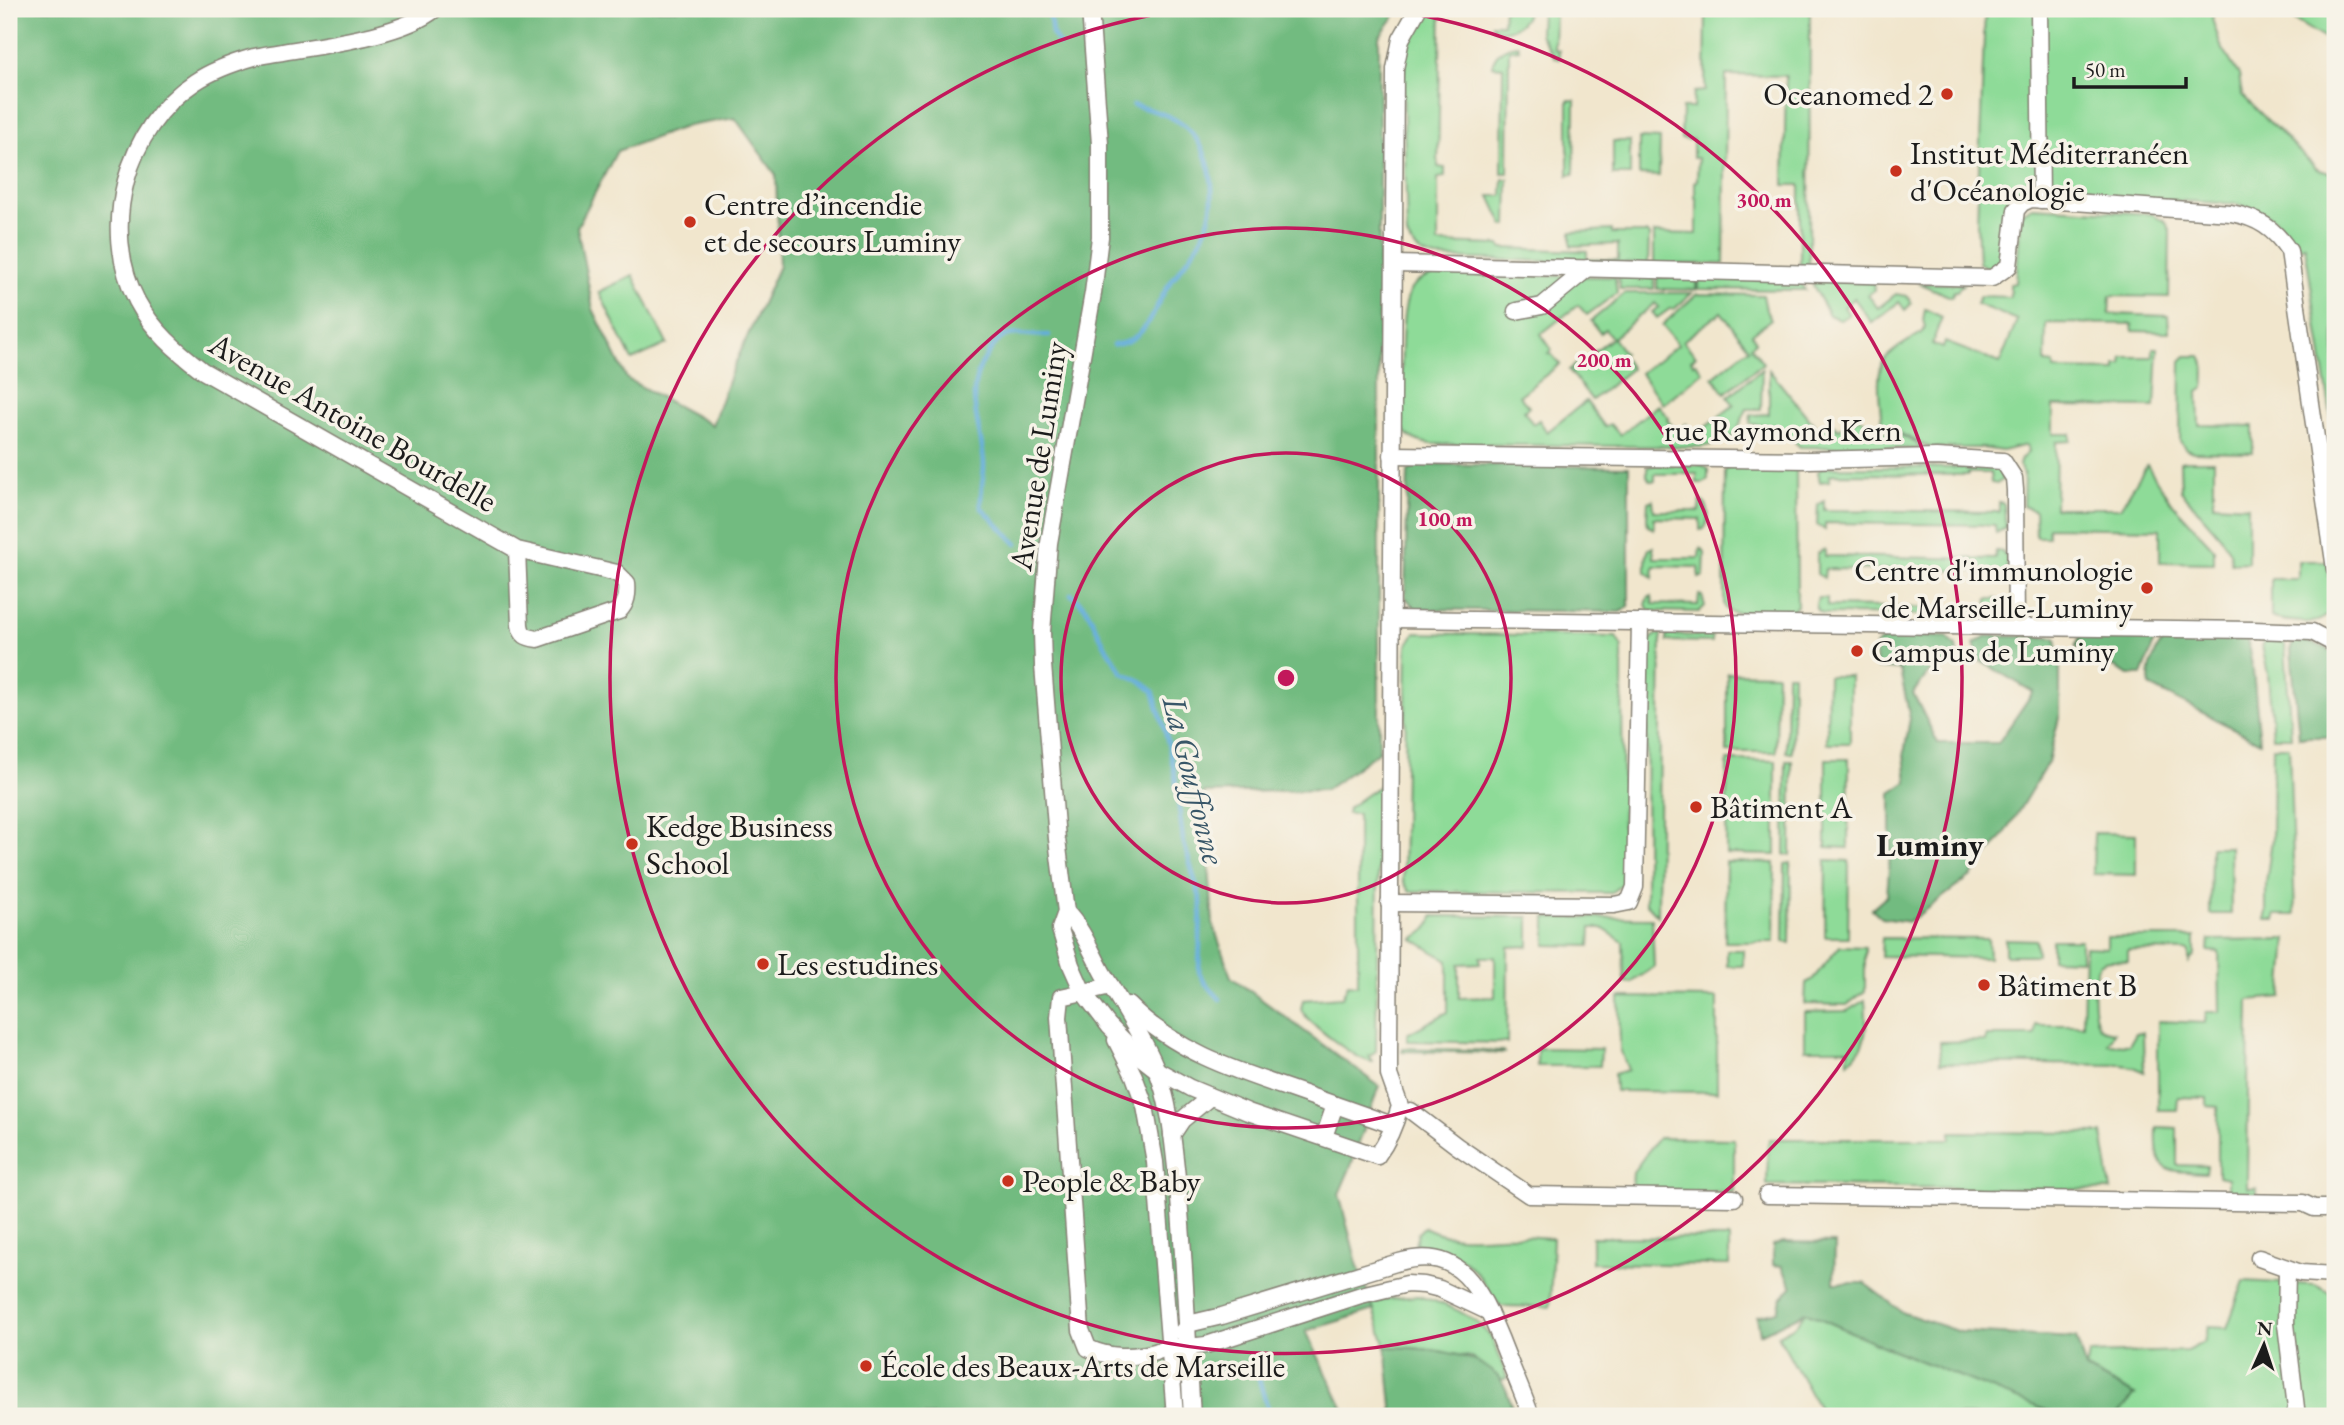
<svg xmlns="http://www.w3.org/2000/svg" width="2344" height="1425" font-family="'EB Garamond',serif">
<rect width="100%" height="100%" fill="#f7f3e8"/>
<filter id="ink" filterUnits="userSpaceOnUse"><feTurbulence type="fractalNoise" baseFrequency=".0143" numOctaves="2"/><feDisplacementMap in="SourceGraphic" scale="14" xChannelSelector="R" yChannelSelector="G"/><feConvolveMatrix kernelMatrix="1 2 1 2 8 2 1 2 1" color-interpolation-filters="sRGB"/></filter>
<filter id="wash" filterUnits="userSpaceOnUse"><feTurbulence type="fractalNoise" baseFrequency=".00686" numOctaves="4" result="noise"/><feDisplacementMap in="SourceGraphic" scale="28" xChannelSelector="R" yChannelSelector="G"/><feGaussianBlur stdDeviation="1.57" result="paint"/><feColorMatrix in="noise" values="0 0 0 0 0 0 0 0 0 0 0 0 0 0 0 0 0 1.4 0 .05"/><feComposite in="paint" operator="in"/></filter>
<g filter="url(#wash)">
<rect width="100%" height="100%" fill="#f1e6cd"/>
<g fill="#8edb98" stroke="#557c5a" stroke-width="2" fill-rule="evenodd">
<path d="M1427 9H1441L1438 167 1445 168V177L1438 178V243L1500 245 1501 248 1587 251V259L1618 260V244L1571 246V232L1612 230V233H1647L1649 235 1648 264 1436 258C1421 254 1414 250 1407 236L1403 81 1406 53 1415 27Z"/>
<path d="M1504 9H1527C1527 25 1509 32 1495 30L1492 24H1503Z"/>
<path d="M1541 9H1555L1554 49 1559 50V59L1555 58 1540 34Z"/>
<path d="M1706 9H1810L1809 266 1800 265V185H1784L1786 76 1726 75 1724 264H1654V233L1697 234V199L1695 198V182L1697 181 1698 158H1693V140L1681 139 1682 108H1693L1694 92 1705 91Z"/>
<path d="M1985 9H2215L2212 19 2221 46 2239 75 2242 95 2317 169 2335 175V442L2305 246 2294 249C2283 219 2266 212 2237 204L2010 191 2005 246 2000 264 1988 268 1979 263 1977 223Z"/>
<path d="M2276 9H2335V45Z"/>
<path d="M1518 45 1519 49 1509 50 1508 173H1502L1503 67 1492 66C1495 52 1505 46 1518 45Z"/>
<path d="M1568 100H1575V103L1574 174 1568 175Z"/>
<path d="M1639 138 1660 139 1659 176 1639 175Z"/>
<rect x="1613" y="141" width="17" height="34"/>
<path d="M1503 179H1508L1507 226H1504L1490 196H1502Z"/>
<path d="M2032 207 2152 214 2165 221 2170 230 2169 297 2110 296 2109 314 2168 316 2169 332 2133 331 2132 324 2046 323 2045 363 2054 364V370L2116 371V365H2122L2123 357H2153V348H2158L2155 407 2053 406V434H2071V441L2056 442 2055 508H2120L2147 465 2170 501 2214 549V563L2160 562V529L2048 527V537H2036L2035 511 2023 506 2024 475 2019 465 2021 459 2028 452 2027 445 2002 451 1982 448H1931L1882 425C1881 409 1874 372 1885 359 1893 349 1910 341 1921 333L1925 327 1923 320 1925 309 1942 317 1932 344 1943 348 1945 342 2000 363 2017 320 1976 304 1980 296 2010 297V284L2016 283 2021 214Z"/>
<path d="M1434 274 1615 277 1617 293 1587 315 1578 305 1541 334 1552 350 1548 353 1552 355 1560 364 1519 396 1529 407 1524 411 1533 424 1539 420 1547 432 1586 401 1605 427 1610 424 1620 435 1658 405 1669 418 1667 420 1677 431 1686 424 1695 435 1734 405 1728 397 1762 369 1761 409H1747C1733 439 1733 443 1699 447L1431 444C1418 442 1409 439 1402 427 1403 397 1397 312 1411 289 1417 280 1426 278 1434 274Z"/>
<path d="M633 275 667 344 632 360 599 292Z"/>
<path d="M1618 277H1654V289H1620Z"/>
<path d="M1657 277 1696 278V290L1657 289Z"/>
<path d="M1698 278 1798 280 1805 290 1698 289Z"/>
<path d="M1815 281 1873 282 1874 290 1868 295 1878 308 1896 294 1906 296 1912 303 1905 310 1899 302 1872 323 1854 298 1844 307 1849 315 1840 320 1829 315 1813 285Z"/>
<path d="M1918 283 1963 284 1957 291H1954L1951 297Z"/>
<path d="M1625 293H1692L1673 310 1671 308 1657 318 1652 312 1659 307 1655 303 1613 338 1624 353 1619 356 1624 358 1631 369 1592 400 1569 370 1612 338 1605 329 1600 333 1591 321Z"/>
<path d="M1697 294 1763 295 1766 310 1771 319 1752 334 1756 342 1751 346 1763 363 1725 393 1713 377 1749 348 1721 312 1683 341 1696 356 1691 360 1694 364 1696 363 1703 372 1663 404 1640 373 1678 345 1662 325Z"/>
<path d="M2186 356H2201C2206 364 2205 379 2204 388L2198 392 2199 425 2253 426V453L2193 452 2186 449 2180 441 2181 361Z"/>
<path d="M1769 370 1819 431 1831 422 1838 429 1860 418 1879 430 1897 437 1900 435 1916 443 1922 449 1800 447 1779 426 1750 424 1751 415 1769 414Z"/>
<path d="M2185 461H2214V504L2248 506V562L2231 563 2230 552 2220 536 2181 491 2180 462Z"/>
<path d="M1656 465H1702L1708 469V479L1704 483H1697V474H1655V481H1650L1647 476V467Z"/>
<path d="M1731 465 1791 466 1796 469 1797 606 1789 613 1731 612 1726 609 1724 604 1725 471Z"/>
<path d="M1822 467 2000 468 2002 480 1997 484 1991 483 1990 473H1968V475L1834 474 1830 475 1829 481 1820 482 1818 472Z"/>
<path d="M1653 500 1654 511H1699L1700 501C1711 504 1710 521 1704 529L1700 530V519L1654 518V529L1648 526 1647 519 1648 502Z"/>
<path d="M1824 501V510L1999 512V502L2004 504 2006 528 1996 533 1995 525 1825 523V530L1817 525 1818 505Z"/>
<path d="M1653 547 1654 558H1699L1700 548 1705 552 1704 576 1699 578 1698 567 1654 566 1653 578 1646 572C1646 564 1645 557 1649 549Z"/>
<path d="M1825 549V556L1995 559 1996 551H2002L2007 557V577L2003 581 1995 583V571L1825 569 1824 578 1817 574V553Z"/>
<path d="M2298 561H2327C2330 587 2344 625 2303 622 2293 621 2280 621 2271 617V579H2298Z"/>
<path d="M1699 595 1702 596 1705 606 1699 612 1652 611 1648 609 1646 604 1648 598 1652 596 1653 604 1698 605Z"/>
<path d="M1818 598H1827V606L1987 609 1988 599H1997L2000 602 1997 615 1824 614 1818 611 1816 604Z"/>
<path d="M1415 633 1616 637 1622 647 1623 884 1610 893 1409 891 1403 881 1407 645Z"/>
<path d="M1661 634 1658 916 1646 903 1647 642 1656 635Z"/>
<path d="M1667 635 1712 636V642L1667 641Z"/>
<path d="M2269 636 2281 637 2285 645 2291 737H2273L2268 674 2262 646 2264 639Z"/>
<path d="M1727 673 1777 674 1776 752H1727Z"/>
<path d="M1787 674H1793L1792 753 1786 752Z"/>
<path d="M1828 676H1850V743H1827Z"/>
<path d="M2273 747H2289L2295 915H2275V920H2266V883L2272 839Z"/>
<path d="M1826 759H1849L1848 848 1826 847Z"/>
<path d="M1727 760 1776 761V855L1726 854Z"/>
<path d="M1786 761H1792L1791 855H1785Z"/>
<path d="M1379 786 1376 1051 1369 1056 1373 1062C1359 1062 1307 1023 1301 1009L1303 1000 1342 997 1348 984 1358 985V814H1347L1348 808Z"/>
<path d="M2094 833 2136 834V875L2093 874Z"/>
<path d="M2211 847H2230L2231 914H2210Z"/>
<path d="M1826 860 1849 861 1848 937H1825Z"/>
<path d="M1726 862 1775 863 1774 942H1725Z"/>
<path d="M1791 863 1790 943 1784 942 1785 864Z"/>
<path d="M1433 916 1529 917V946L1508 947 1507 1043 1407 1041V1034L1448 1012V961L1413 939C1424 932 1430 929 1433 916ZM1480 957H1495V997L1459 998V964L1480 963Z"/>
<path d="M1546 917 1652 918 1654 967 1631 983 1624 982 1623 942 1602 928H1591L1590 946 1546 945Z"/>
<path d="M2107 937H2195V955L2189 962V951L2128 950V961C2118 960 2107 958 2100 964 2091 972 2091 1023 2102 1029 2106 1031 2110 1031 2114 1032L2108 1044 2129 1045 2136 1033 2143 1032 2144 1072 2134 1067 2122 1065 1940 1063V1042L1985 1041 1987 1036H2035L2036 1025H2083L2085 947 2107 948Z"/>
<path d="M1882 938 1988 939 1989 958 1881 956Z"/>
<path d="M2005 939 2036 940 2037 955H2005Z"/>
<path d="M2287 939 2282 997 2249 1000 2247 1185 2248 1188H2256L2257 1196H2228V1178L2218 1176V1107L2207 1106V1098L2178 1097 2177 1110H2158V1021L2205 1023 2206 1012H2220L2219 952 2208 951 2209 940Z"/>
<path d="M2052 940H2081V960L2052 959Z"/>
<path d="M1840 946 1865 947V991L1847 1005 1805 1004 1806 983 1812 980Z"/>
<rect x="1727" y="950" width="16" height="16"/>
<path d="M1619 997 1717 998V1092L1615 1091 1614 1074 1628 1070 1620 1049Z"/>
<path d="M1865 1000C1867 1024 1869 1047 1848 1062V1049H1805V1012L1847 1011Z"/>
<path d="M1403 1048 1503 1051 1504 1053 1402 1051Z"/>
<path d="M1537 1048 1601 1049 1600 1066H1537Z"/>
<path d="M2157 1127 2177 1128V1165L2207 1166 2206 1173C2165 1171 2155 1174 2157 1127Z"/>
<path d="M1951 1132 2102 1133 2111 1190 1767 1185 1768 1144 1770 1139H1951Z"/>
<path d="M1658 1138 1734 1139V1192L1632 1190 1633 1172Z"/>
<path d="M1424 1227C1452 1240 1469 1238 1498 1236 1516 1235 1535 1237 1553 1238L1550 1307 1500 1306C1474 1267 1464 1250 1415 1244L1418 1233Z"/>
<path d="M1592 1237 1729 1238V1265L1592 1263Z"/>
<path d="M2244 1281 2315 1285 2335 1295V1416H2116L2135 1395 2086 1369 2089 1354 2187 1351 2204 1342 2208 1327 2227 1328Z"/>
<path d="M1418 1296C1445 1304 1472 1313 1490 1336 1498 1347 1502 1365 1507 1378L1501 1380 1471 1357 1415 1348 1386 1347 1372 1304 1387 1299Z"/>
<path d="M1806 1312 1883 1346 2060 1416H1823L1778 1335 1795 1326Z"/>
</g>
<g fill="#72bb80" stroke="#476c4e" stroke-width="2" fill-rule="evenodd">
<path d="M9 9H1400L1379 37V751L1326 790 1204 793 1213 924 1231 977 1379 1086 1351 1166 1339 1194 1357 1263 1374 1310 1306 1331 1347 1416H9ZM735 118 776 175 779 266 731 373 712 425 627 379 593 309 577 227 617 151 687 126Z"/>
<path d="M1421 464 1629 467V607L1620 612 1416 609 1405 597 1408 471Z"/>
<path d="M2081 634 2153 635V646L2142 675H2129L2075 647Z"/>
<path d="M2169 635 2242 636 2247 638 2253 671 2260 742 2150 686C2146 672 2157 643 2169 635Z"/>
<path d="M1888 636 1947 637 1956 646 1958 660 1933 667 1913 693 1938 743H1998L2033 692 1979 660 1974 644 1986 636 2056 637 2060 669V714L2048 762 2006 832 1971 876 1909 922 1882 918 1872 909 1887 896 1891 840V793L1907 782 1904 754 1910 718 1900 670 1877 668 1875 646Z"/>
<path d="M2296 638 2326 648 2335 655V737H2299L2291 650Z"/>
<path d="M1783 1242 1835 1243 1834 1283H1864L1904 1313 1960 1332 2076 1338 2086 1369 2135 1395 2116 1416H2060L1883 1346 1806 1312 1760 1334 1757 1316 1778 1311 1781 1299 1792 1287 1782 1266 1773 1265V1245Z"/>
<path d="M1386 1347C1422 1348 1477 1350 1501 1380 1508 1389 1511 1406 1515 1416H1393Z"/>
</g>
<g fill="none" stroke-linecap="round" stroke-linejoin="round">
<g stroke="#63addb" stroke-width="4.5">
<path d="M1049 9 1052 34 1059 44"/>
<path d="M1113 345C1147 342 1152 311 1168 286 1180 268 1195 253 1204 233 1221 195 1212 140 1174 119 1161 112 1147 109 1133 105"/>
<path d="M1017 544 981 507C980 492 984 479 984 464 982 425 961 391 987 355 992 348 998 339 1006 336 1018 331 1035 337 1049 335"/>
<path d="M1071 594 1086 608 1107 649 1123 673 1141 681 1153 691 1165 730 1175 775 1183 840 1201 901 1199 972 1205 983 1220 999"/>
<path d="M1254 1363 1270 1416"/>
</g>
</g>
</g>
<g filter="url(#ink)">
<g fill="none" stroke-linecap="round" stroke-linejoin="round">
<g stroke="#868174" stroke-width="19">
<g id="minor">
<path d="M435 9C398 39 303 47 254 57 233 63 213 70 195 82 126 127 99 228 137 301 153 331 177 351 203 371L517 550 617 573 627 583C628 594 627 603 619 611L537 639C526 637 522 636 520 625L517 550"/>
<path d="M1090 9 1100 144V237L1093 293 1049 543 1042 632 1043 665 1057 839 1066 912 1060 929 1071 965 1083 992 1109 1026 1139 1056 1157 1070 1190 1088 1248 1112 1377 1156C1389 1140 1395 1125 1400 1106L1389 1075V1054L1395 69 1401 39 1418 9"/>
<path d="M2039 9 2041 200"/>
<path d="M1395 264 1992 278 2009 266 2016 210 2022 203 2031 199 2231 213C2258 218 2274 228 2289 251L2335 569"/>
<path d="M1516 311 1542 306 1588 268"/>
<path d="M1392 455 1809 460 1936 457 2003 461 2014 478 2015 490 2016 627"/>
<path d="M1392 619 2253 630 2312 632 2335 644"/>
<path d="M1389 903 1614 905 1629 902 1635 887 1640 622"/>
<path d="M1066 912C1083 929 1092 954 1104 975 1122 1005 1142 1035 1156 1068 1170 1102 1173 1141 1177 1177 1185 1257 1187 1337 1192 1416"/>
<path d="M1111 986 1061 997 1059 1017 1081 1330 1088 1348C1108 1358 1134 1358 1155 1352 1161 1350 1166 1347 1172 1347 1183 1346 1194 1347 1206 1345L1361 1295 1407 1284 1424 1285 1440 1289 1489 1312"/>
<path d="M1129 1005C1173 1050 1233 1070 1290 1089 1324 1101 1359 1113 1392 1125"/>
<path d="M1116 1040 1134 1076 1145 1106 1155 1162 1175 1416"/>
<path d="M1411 1111 1457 1146 1529 1195 1734 1198"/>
<path d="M1172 1135 1182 1120 1210 1097"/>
<path d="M1324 1137 1335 1105"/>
<path d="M1767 1195 2303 1203 2314 1208H2335"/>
<path d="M2259 1258 2301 1273 2335 1275"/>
<path d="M2287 1269 2286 1324 2296 1408 2295 1416"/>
<path d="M1182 1332 1188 1324 1222 1316 1399 1262C1462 1244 1481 1292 1501 1340 1511 1366 1522 1391 1531 1416"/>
</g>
</g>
<use href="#minor" stroke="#fff" stroke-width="16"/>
</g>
</g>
<g fill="none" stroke="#c2185b" stroke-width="3.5">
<circle cx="1286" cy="678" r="225"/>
<circle cx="1286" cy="678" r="450"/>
<path d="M1386 9A676 676 0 1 1 1186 9"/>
</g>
<g fill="#c8321e" stroke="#f7f3e8" stroke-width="2.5">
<circle cx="1947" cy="94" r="7"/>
<circle cx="1896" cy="171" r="7"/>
<circle cx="690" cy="222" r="7"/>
<circle cx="2147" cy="588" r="7"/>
<circle cx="1857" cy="651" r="7"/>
<circle cx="1696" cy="807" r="7"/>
<circle cx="632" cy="844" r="7"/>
<circle cx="763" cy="964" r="7"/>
<circle cx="1984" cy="985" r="7"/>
<circle cx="1008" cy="1181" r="7"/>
<circle cx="866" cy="1366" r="7"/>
</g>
<g text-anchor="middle" stroke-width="7" stroke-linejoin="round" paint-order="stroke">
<g font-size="32" fill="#1c1c1c" stroke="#f7f3e8" text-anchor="start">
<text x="1933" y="105" text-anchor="end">Oceanomed 2</text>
<text x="1910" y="164">Institut Méditerranéen<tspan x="1910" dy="37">d'Océanologie</tspan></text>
<text x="704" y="215">Centre d’incendie<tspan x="704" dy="37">et de secours Luminy</tspan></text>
<text x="2133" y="581" text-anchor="end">Centre d'immunologie<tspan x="2133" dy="37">de Marseille-Luminy</tspan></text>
<text x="1871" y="662">Campus de Luminy</text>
<text x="1710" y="818">Bâtiment A</text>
<text x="646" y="837">Kedge Business<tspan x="646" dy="37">School</tspan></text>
<text x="777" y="975">Les estudines</text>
<text x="1998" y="996">Bâtiment B</text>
<text x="1022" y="1192">People &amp; Baby</text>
<text x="880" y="1377">École des Beaux-Arts de Marseille</text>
</g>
<g font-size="32" fill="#1c1c1c" stroke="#f7f3e8">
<text transform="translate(353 422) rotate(30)" y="11">Avenue Antoine Bourdelle</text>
<text x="1783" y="441">rue Raymond Kern</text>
<text transform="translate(1038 456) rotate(-81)" y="11">Avenue de Luminy</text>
</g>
<g font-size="33" font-style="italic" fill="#385668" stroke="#f7f3e8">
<text transform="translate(1195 780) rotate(76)" y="12">La Gouffonne</text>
</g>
<g font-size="33" font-weight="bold" fill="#1c1c1c" stroke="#f7f3e8">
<text x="1930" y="856">Luminy</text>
</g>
</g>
<circle cx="1286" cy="678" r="10" fill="#c2185b" stroke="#f7f3e8" stroke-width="3.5"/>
<g font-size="21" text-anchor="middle" font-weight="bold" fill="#c2185b" stroke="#f7f3e8" stroke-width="7" stroke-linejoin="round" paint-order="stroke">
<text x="1764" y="207">300 m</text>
<text x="1604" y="367">200 m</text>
<text x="1445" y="526">100 m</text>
</g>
<rect width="2344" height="1425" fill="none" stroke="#f7f3e8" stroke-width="35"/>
<g transform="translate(2264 1345) rotate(3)" stroke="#f7f3e8" stroke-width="5" paint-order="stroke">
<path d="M0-5L12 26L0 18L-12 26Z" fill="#1c1c1c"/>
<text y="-10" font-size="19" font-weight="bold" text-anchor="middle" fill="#1c1c1c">N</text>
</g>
<path d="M2074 77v10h112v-10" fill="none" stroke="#1c1c1c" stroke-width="3.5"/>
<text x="2085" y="77" font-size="21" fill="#1c1c1c" stroke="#f7f3e8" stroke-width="5" paint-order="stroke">50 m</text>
</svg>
